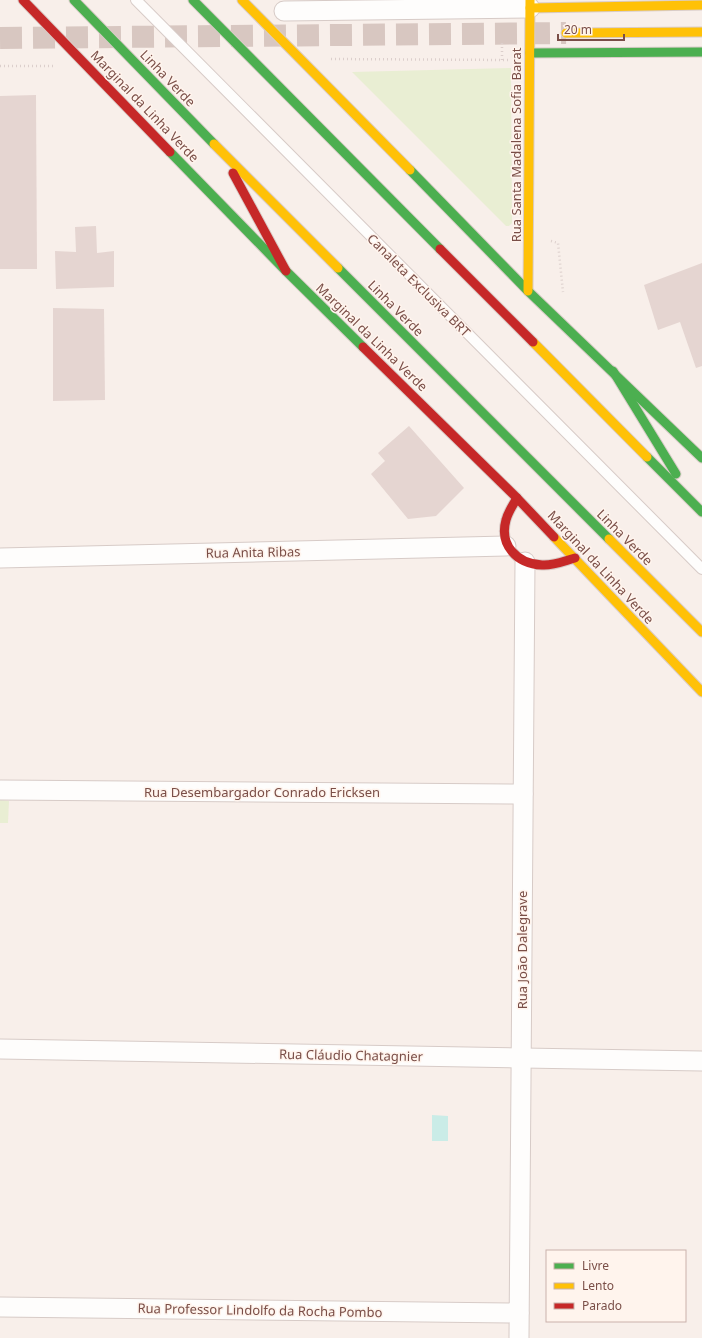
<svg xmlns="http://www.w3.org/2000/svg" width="702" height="1338" font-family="'Noto Sans',sans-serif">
<rect width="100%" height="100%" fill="#f8efea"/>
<g fill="#e9eed3">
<path d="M511 68 512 223 509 226H506L352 72Z"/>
<path d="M0 800 9 801 8 823H0Z"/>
</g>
<path fill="#caece7" d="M432 1115 448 1116V1141H432Z"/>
<g fill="#e5d5d1">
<path d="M36 95 37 269H0V96Z"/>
<path d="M96 226 97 253 114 251V287L56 289 55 251 76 252 75 227Z"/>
<path d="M702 263V366L696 368 680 322 658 330 644 285Z"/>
<path d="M53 308 104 309 105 400 53 401Z"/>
<path d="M409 426 464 488 436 516 408 519 371 474 385 461 378 453Z"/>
</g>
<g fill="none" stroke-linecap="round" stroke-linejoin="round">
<path stroke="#d8c7c1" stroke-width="22" stroke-dasharray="22 11" stroke-linecap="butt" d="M0 38 566 33"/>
<g stroke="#d7cbc7" stroke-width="12">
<path id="lane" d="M136 0 702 569"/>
</g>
<g stroke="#d7cbc7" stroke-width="21">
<g id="street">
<path d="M284 11 530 8"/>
<path d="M0 558 506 546"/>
<path d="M0 790 523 794"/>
<path d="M0 1049 702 1061"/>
<path d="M0 1307 519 1313"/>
<path d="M519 1338 525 562"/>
</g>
</g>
<g stroke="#d9ccc8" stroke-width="11">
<g id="fast">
<path d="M74 0 214 144"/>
<path d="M193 0 440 249"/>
<path d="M530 53 702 52"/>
<path d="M170 152 286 271 363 347"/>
<path d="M410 170 528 291 702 458"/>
<path d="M338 268 609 539"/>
<path d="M613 371 676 474"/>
<path d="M647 457 702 512"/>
</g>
</g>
<g stroke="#d9ccc8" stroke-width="11">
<g id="slow">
<path d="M242 0 410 170"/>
<path d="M530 8 702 5"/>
<path d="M566 33 702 32"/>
<path d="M214 144 338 268"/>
<path d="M528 291 530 0"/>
<path d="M533 342 647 457"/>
<path d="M554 537 702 692"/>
<path d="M609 539 702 632"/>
</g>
</g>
<g stroke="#d9ccc8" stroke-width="11">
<g id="jam">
<path d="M23 0 170 152"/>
<path d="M233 173 286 271"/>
<path d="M440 249 533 342"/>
<path d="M363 347 517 498 554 537"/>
<path d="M517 498C513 505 508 512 506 520 499 545 517 564 542 565 553 566 564 561 575 558"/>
</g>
</g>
<g stroke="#dccfcc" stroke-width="2.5" stroke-dasharray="1 3" stroke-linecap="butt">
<path d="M331 59 508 60"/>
<path d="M502 60V41"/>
<path d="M0 66H55"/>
<path d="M551 241 558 243 563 292"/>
</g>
<use href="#lane" stroke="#fefdfc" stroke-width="10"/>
<use href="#street" stroke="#fefdfc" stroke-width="19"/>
<use href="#fast" stroke="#4caf50" stroke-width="9"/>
<use href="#slow" stroke="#ffc107" stroke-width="9"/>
<use href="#jam" stroke="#c62828" stroke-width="9"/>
</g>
<g text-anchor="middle" stroke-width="3" stroke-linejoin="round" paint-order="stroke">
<g font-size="13" fill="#7a4e47" stroke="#fff4ed">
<text transform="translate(168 78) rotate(46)" y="5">Linha Verde</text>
<text transform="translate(145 106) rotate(46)" y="5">Marginal da Linha Verde</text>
<text transform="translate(516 145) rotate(-90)" y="5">Rua Santa Madalena Sofia Barat</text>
<text transform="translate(419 285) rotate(45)" y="5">Canaleta Exclusiva BRT</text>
<text transform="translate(396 308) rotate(45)" y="5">Linha Verde</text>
<text transform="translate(372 337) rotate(44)" y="5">Marginal da Linha Verde</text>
<text transform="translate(625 537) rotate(45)" y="5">Linha Verde</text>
<text transform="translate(253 552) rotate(-1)" y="5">Rua Anita Ribas</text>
<text transform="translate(601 567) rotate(47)" y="5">Marginal da Linha Verde</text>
<text x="262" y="797">Rua Desembargador Conrado Ericksen</text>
<text transform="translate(522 950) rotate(-90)" y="5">Rua João Dalegrave</text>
<text transform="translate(351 1055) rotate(1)" y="5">Rua Cláudio Chatagnier</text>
<text transform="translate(260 1310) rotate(1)" y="5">Rua Professor Lindolfo da Rocha Pombo</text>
</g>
</g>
<rect x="546" y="1250" width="140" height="72" fill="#fff4ed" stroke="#cab2ab"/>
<rect x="554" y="1263" width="20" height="6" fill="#4caf50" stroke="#cab2ab"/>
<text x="582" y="1270" font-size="12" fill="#7a4e47">Livre</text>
<rect x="554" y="1283" width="20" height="6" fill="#ffc107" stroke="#cab2ab"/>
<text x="582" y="1290" font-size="12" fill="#7a4e47">Lento</text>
<rect x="554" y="1303" width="20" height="6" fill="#c62828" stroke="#cab2ab"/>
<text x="582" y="1310" font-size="12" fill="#7a4e47">Parado</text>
<path d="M558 34v6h66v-6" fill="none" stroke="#7a4e47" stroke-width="2"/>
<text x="564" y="34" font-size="12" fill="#7a4e47" stroke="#fff4ed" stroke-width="3" paint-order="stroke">20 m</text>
</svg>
